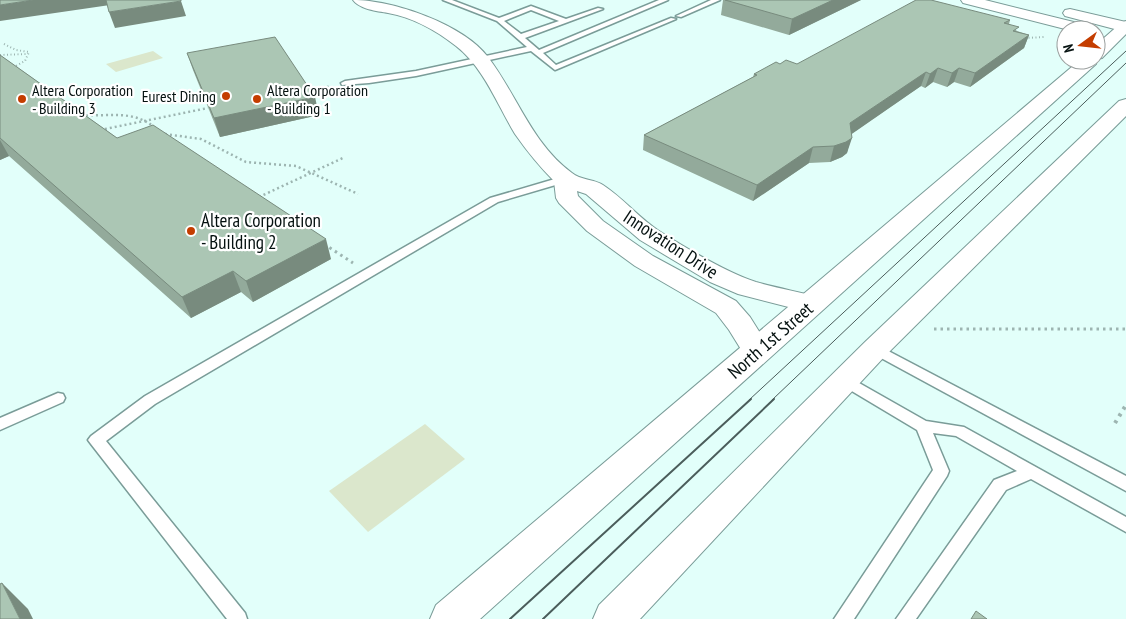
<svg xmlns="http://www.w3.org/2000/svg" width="1126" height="619" font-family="'PT Sans Narrow',sans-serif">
<rect width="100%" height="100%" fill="#e2fffa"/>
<g fill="#dbe7cc">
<path d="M153 51 163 58 116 72 106 64Z"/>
<path d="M425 424 465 459 368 532 329 491Z"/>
</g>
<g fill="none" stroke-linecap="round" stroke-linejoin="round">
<g stroke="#7a9c98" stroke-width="3">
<g id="service">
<path d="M443 0H452L499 18 531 6 566 19 598 8 603 9 525 38 539 50 659 0H668L543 53 556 65 671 18 676 19 555 70 531 51 416 76 369 83 342 85 341 83 345 81 416 71 527 47 497 21ZM531 10 559 21 521 34 504 21Z"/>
<path d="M711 0H720L681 17 676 16Z"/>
<path d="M565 176 570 179 569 181 498 202 155 404 106 441 245 613 247 619H227L91 444 88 440 91 436 145 396 490 198Z"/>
<path d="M875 344 1126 476V491L870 352 868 349 870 346Z"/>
<path d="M845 375 926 421 964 427 1126 517V532L1031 479 1006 490 916 619H896L994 480 1017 471 956 436 933 433 949 471 947 476 854 619H834L933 470 917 430 840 384 838 380 840 376Z"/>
<path d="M58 393 63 394 65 398 63 402 0 430V418Z"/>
</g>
</g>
<g stroke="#7a9c98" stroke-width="2">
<path id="tertiary" d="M353 0C393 0 463 24 488 57 517 95 532 144 572 173 580 180 594 179 603 185 623 198 639 218 659 231 686 248 725 272 756 282 777 288 800 292 822 298L826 304 822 310 812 313 738 294 710 282 640 240 586 194 577 191 578 196 603 221 653 256 736 301 750 317 772 352 767 359 757 362 747 359 729 330 716 313 635 266 587 231 559 203 556 198 554 181C539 166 527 151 515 134 497 104 484 68 456 46 437 31 412 17 388 13 377 11 359 9 353 0Z"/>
</g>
<g stroke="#7a9c98" stroke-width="2">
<g id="primary">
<path d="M1126 21V34L1102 58 1097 59 1096 64 480 619H430L436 605 1080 60H1096V45L1121 23Z"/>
<path d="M1126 99V116L885 356 640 619H593L599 605 865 342 1119 101Z"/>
</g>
</g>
<g stroke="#7a9c98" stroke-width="2">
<g id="trunk">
<path d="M961 0H985L1094 27 1096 30H1069L963 3Z"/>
<path d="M1070 9 1126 22V32L1065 16 1063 13 1065 10Z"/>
</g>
</g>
<g stroke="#9db5b1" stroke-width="2" stroke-dasharray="1 2.5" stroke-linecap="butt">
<path d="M1025 38 1044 37"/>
<path d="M4 44 16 50 29 52 25 61 12 68"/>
<path d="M0 55 28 54"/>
<path d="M307 91 330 86"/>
</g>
<g stroke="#9db5b1" stroke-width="2.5" stroke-dasharray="2 3" stroke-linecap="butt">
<path d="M81 115C107 117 134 109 155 128"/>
<path d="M165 134 201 139 246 162 296 166 358 194"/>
<path d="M259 197 345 157"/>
</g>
<g stroke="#9db5b1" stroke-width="3" stroke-dasharray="2.5 4" stroke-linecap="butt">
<path d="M324 244 353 263"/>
<path d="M934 329H1126"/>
</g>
<path stroke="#9db5b1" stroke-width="4" stroke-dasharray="3 5" stroke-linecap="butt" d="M1115 423 1126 405"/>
<use href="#service" fill="#fff" fill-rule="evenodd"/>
<use href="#tertiary" fill="#fff" fill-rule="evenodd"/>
<use href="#primary" fill="#fff" fill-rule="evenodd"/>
<use href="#trunk" fill="#fff" fill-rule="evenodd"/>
<g stroke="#4b5d5b" stroke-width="1">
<path d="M749 400 1126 51"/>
<path d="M772 400 1126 63"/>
</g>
<g stroke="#4b5d5b" stroke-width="2">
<path d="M510 619 751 399"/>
<path d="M543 619 774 399"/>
</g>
<path stroke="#9db5b1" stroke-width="2.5" stroke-dasharray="2 3" stroke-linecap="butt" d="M100 130 208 108"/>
</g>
<g fill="#93aa9b">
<path d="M723 0H861L789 35 721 15Z"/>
<path d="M1010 20 1009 24 1017 31 1029 35 1024 48 970 87 954 82 947 87 933 82 925 88 921 86 851 134 847 153 842 157 830 162 809 163 753 201 643 150 644 135 753 77 754 74 780 64H797Z"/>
<path d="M187 53 319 115 220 137 193 70Z"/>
<path d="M0 55 117 138 331 259 253 302 241 292 191 318 9 156 0 160Z"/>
</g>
<g fill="#788b7e">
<path d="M33 0H108L110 5 0 21V5Z"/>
<path d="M833 0H861L789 35 792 19Z"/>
<path d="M181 1 186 16 115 28 109 12Z"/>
<path d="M1029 35 1024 48 970 87 975 73Z"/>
<path d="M938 68 933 82 925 88 930 74Z"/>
<path d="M959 68 954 82 947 87 952 73Z"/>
<path d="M926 72 921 86 846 138 850 123Z"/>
<path d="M315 97 319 115 220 137 214 118Z"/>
<path d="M852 138 847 153 842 157 830 162 834 146Z"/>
<path d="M0 140 9 156 0 160Z"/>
<path d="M813 147 809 163 753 201 757 185Z"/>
<path d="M326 239 331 259 253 302 246 281Z"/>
<path d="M233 271 241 292 191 318 182 297Z"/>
<path d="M2 583 28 609 33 619H20Z"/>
</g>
<g fill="#abc6b4" stroke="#788b7e">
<path d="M0 0H33L0 5Z"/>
<path d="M106 0H181V1L109 12Z"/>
<path d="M725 0H833L792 19Z"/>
<path d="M916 0H931L1010 20 1004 23 1019 27 1013 31 1029 35 975 73 959 68 952 73 938 68 930 74 926 72 850 123 852 138 846 142 834 146 813 147 757 185 644 135 757 75 754 74 776 62 780 64 786 60 797 64Z"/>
<path d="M275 37 315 97 214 118 187 53Z"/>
<path d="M0 55 117 138 153 125 326 239 246 281 233 271 182 297 0 138Z"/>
<path d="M2 583 20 619H0V584Z"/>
<path d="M976 611 987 619H971Z"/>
</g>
<g fill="#c43d00" stroke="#fff" stroke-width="2">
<circle cx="226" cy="96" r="5"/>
<circle cx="22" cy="99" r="5"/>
<circle cx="257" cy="99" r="5"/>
<circle cx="191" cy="231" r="5"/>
</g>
<g text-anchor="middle" stroke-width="4.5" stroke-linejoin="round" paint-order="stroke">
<g font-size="16" fill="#051110" stroke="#fff" text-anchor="start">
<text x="32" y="96">Altera Corporation<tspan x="32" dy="18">- Building 3</tspan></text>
<text x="267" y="96">Altera Corporation<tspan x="267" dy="18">- Building 1</tspan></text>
<text x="216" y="102" text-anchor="end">Eurest Dining</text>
</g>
<g font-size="19" fill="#051110" stroke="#fff" text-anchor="start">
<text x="201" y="227">Altera Corporation<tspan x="201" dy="22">- Building 2</tspan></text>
</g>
<g font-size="19" fill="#051110" stroke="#fff">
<text transform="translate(671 244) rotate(33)" y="7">Innovation Drive</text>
<text transform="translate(770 340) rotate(-41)" y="7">North 1st Street</text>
</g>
</g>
<g transform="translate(1081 45) rotate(255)"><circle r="24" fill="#ffffff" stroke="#9ba09f"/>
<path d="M0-4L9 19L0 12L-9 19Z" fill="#c43d00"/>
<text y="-8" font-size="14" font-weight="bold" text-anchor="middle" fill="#051110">N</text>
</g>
</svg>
